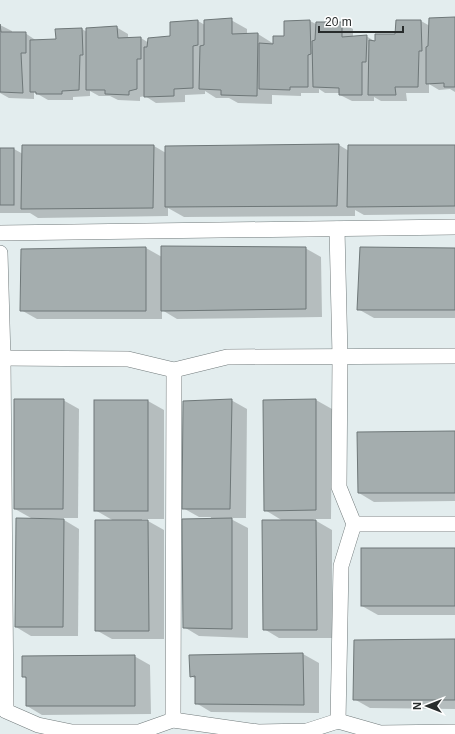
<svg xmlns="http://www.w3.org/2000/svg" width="455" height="734" font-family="Helvetica,sans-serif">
<rect width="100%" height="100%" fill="#e3edee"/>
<g fill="#0003">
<path d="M455 18V92L450 89 439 90 429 84V93H406L407 101H381L374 97V101H352L340 95V93H325L319 89V93H301V96L272 95V104L238 103 229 98H216L205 91V94L185 95V102L156 103 145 96 140 97V101L118 100 110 96H99L90 91V96L73 97V100H48L34 92V99L9 98 0 93V25L12 31V33H25L37 41 57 40 56 30 82 29 87 32 116 27 128 34V38H141L149 43 171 37V22L198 21 205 25 231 20 247 29V35L258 34 274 44 285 37V22L310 21 316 24 342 23 353 29V37L366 36 376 42 396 35 397 21H421L430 26Z"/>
<path d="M339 145 349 151 455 146V214L364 215 355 210V216L184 217 168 208V216L38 218 30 213H0V149H14L23 154 154 146 166 153V147Z"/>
<path d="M146 248 162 257 305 248 321 257 322 317 177 319 162 310V319H37L21 310Z"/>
<path d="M455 249V318H374L358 309Z"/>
<path d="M63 400 79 409 78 518H31L15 509Z"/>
<path d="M231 400 247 409 246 518H229L248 528V638L199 636 184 627 211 517H199L183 508Z"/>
<path d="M316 400 332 409 331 519H313L332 530V638H279L264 629 283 521 265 510 264 401Z"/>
<path d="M95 401H148L164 410V519H142V521H148L164 530V639H112L96 630 114 521 95 510Z"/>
<path d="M455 432V501L374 502 359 493Z"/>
<path d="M64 520 79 529 78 636H31L16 627Z"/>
<path d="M455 549V615H378L362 606Z"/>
<path d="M455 640V709L370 708 354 699Z"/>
<path d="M303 654 319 663V713L211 712 196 703V679L191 676 190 656Z"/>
<path d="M134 656 150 665 151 714 42 715 27 706V679L23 676Z"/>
</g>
<g fill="#a4adae" stroke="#6e7778">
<path d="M455 17V87H444V83L426 84V47L428 46 429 18Z"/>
<path d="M232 18V34L258 33 257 96 221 95V90L199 89 200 46 204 45V20Z"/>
<path d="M198 20V45L193 46V88L174 89V96L144 97V47H147L148 38 170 36V22Z"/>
<path d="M310 20 311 54 308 55V87H290V90L259 89V43L273 44V36H284V21Z"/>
<path d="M396 20H421L422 51H419L418 87H395L396 95H368L369 40 375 41V34H395Z"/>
<path d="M316 22H342V37L367 35 366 62H362V95H339V88L313 87 312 41 315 40Z"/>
<path d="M0 24 1 32H26V53H21L23 93 0 92Z"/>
<path d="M117 26 118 38 141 37V59H137V89L129 91V95L105 94V90H86V28Z"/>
<path d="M82 28 83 55H80L79 90 62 91V94H36V92H30V40L56 39 55 29Z"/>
<path d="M339 144 337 206 165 207V146Z"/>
<path d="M22 145H154L153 208 21 209Z"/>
<path d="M348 145H455V206L347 207Z"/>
<rect x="0" y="148" width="14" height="57"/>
<path d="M161 246 306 247V309L161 311Z"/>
<path d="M146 247V311H20L21 249Z"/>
<path d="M360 247 455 248V310H357Z"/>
<path d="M14 399H64L63 509H14Z"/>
<path d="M232 399 230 509H182L183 401Z"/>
<path d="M316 399V510L264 511 263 400Z"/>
<rect x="94" y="400" width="54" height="111"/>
<path d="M455 431V493H358L357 432Z"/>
<path d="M16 518 64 519 63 627H15Z"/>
<path d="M232 518V629L183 628 182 519Z"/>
<path d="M95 520H148L149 631H95Z"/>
<path d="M262 520H316L317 630H263Z"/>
<rect x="361" y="548" width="94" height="58"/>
<path d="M455 639V700H353L354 640Z"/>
<path d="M303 653 304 705 195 704V676L190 677 189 655Z"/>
<path d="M135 655V706H26V677H22V656Z"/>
</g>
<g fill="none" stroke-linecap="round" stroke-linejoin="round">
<g stroke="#727b7c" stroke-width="16">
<g id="service">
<path d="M0 233 455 227"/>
<path d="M0 253 3 358 6 711 38 725 72 732H139L173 720 258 732 307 731 338 721 341 566 354 524 339 487 340 356 337 229"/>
<path d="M0 358 128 359 174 370 227 357 455 356"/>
<path d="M354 524H455"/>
<path d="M173 720 174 370"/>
<path d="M338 721 380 733 455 732"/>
</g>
</g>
<use href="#service" stroke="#fff" stroke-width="15"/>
</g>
<g transform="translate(427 706) rotate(270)" stroke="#ffffff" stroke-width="3" paint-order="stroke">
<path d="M0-3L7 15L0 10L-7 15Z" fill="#282c2c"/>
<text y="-6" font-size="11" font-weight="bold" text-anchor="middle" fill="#282c2c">N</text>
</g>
<path d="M319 26v6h84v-6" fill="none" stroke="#282c2c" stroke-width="2"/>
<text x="325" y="26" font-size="12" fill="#282c2c" stroke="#ffffff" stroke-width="3" paint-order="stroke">20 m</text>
</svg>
